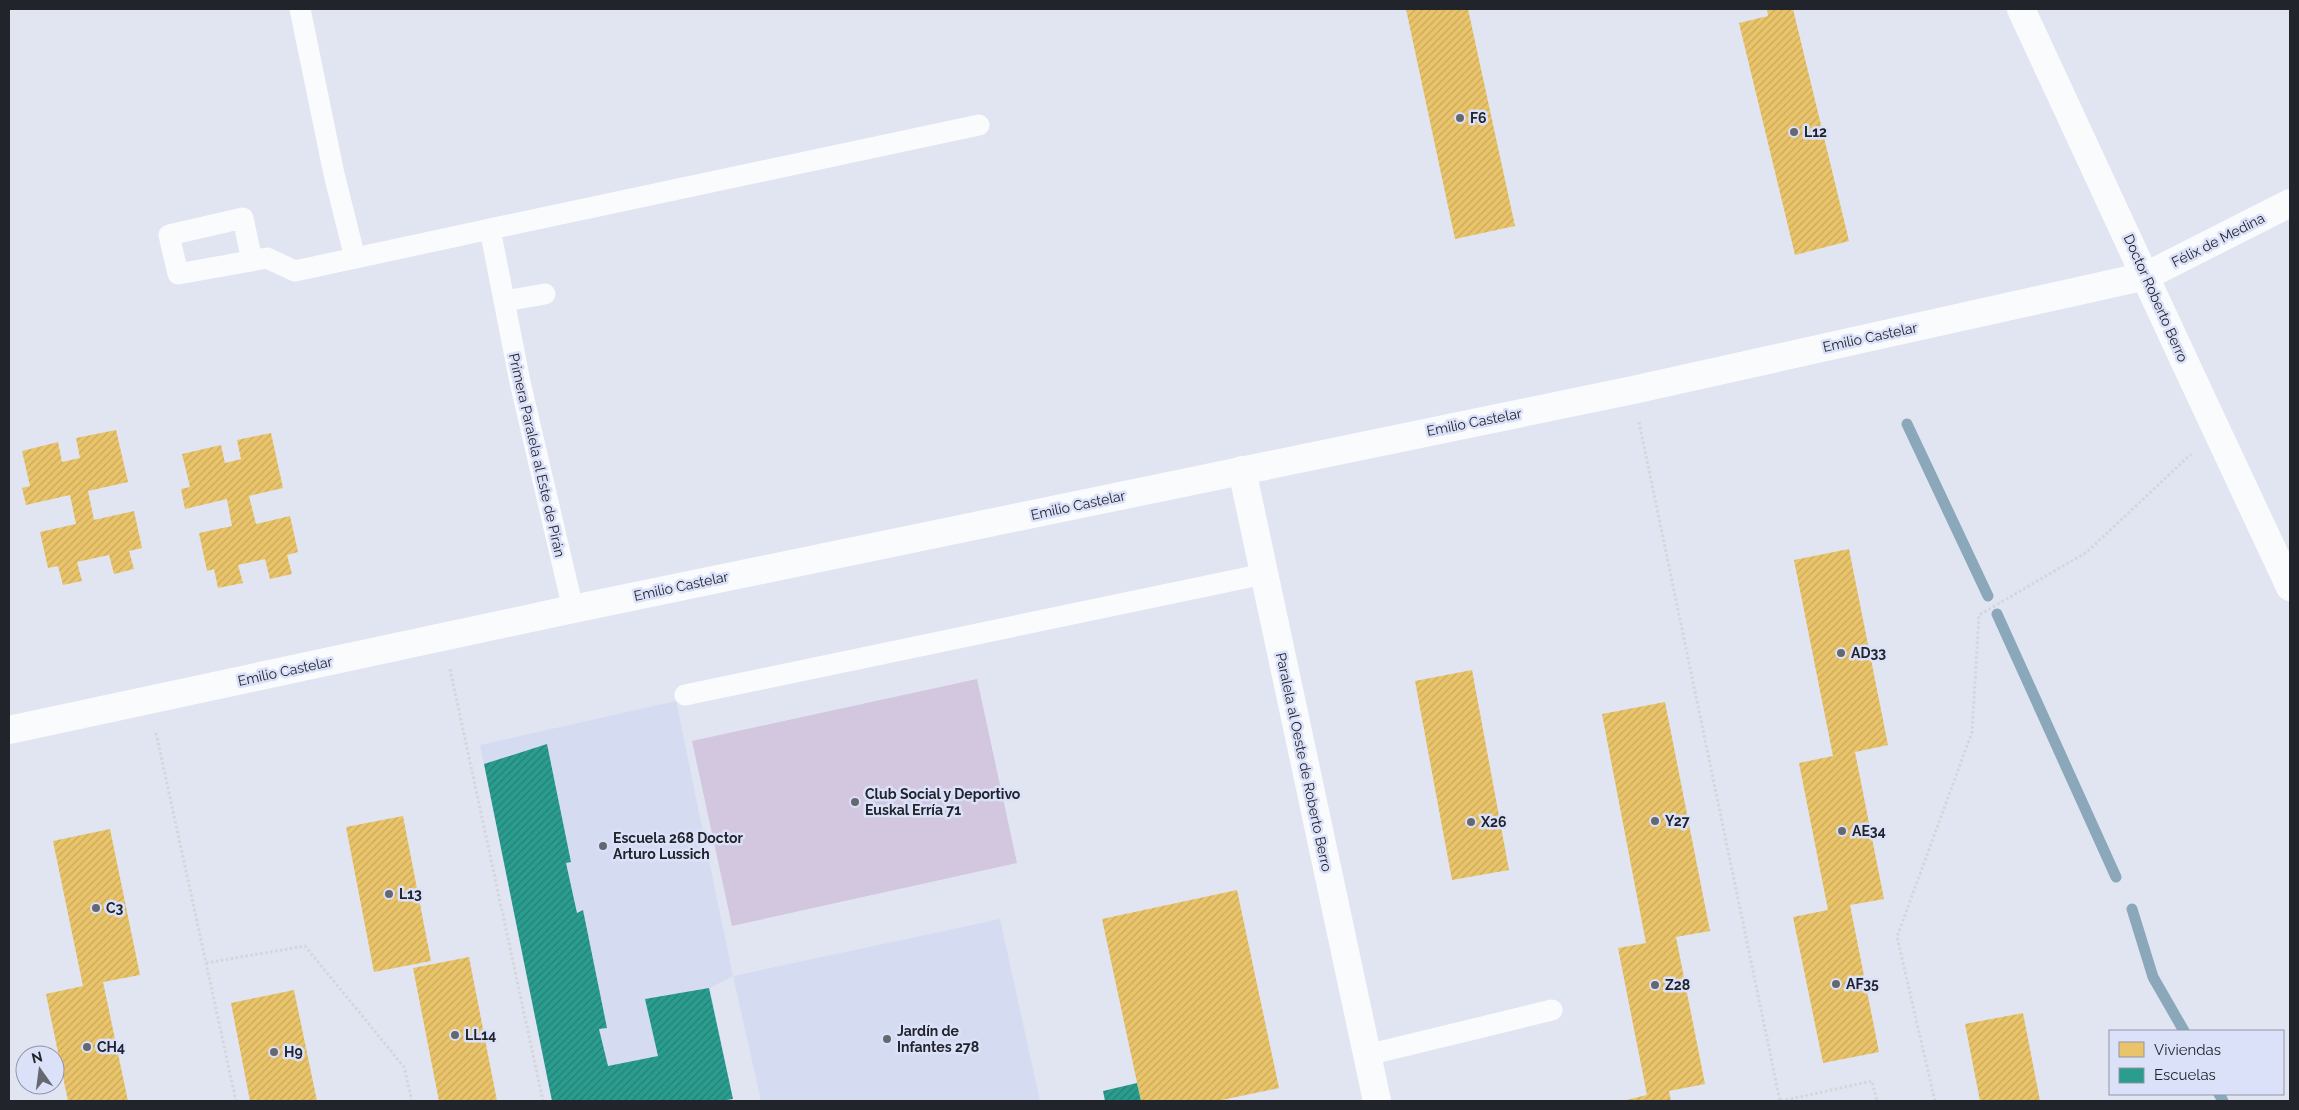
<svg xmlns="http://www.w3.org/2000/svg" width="2299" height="1110" font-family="Raleway,sans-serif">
<defs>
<pattern id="homes-hatch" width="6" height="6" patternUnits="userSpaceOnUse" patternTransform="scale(1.25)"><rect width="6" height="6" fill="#e9c46a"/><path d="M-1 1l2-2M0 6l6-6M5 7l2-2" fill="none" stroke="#c8a85c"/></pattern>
<pattern id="schools-hatch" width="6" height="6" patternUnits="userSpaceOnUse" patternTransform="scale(1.25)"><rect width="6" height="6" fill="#2a9d8f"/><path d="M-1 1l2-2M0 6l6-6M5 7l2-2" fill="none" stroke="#248075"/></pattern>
</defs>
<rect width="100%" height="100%" fill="#e1e5f2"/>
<path fill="#d5dcf2" d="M676 701 733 976 1000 919 1040 1101H761L733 976 710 988 733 1099 720 1101H552L480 745Z"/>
<path fill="#d2c7df" d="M977 679 1017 863 732 926 692 741Z"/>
<g fill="url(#homes-hatch)">
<path d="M1406 9H1468L1515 226 1455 239Z"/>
<path d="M1767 9H1793L1849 241 1795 255 1739 23 1768 16Z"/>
<path d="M116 430 128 482 88 491 94 520 134 511 142 548 129 551 134 569 114 574 109 555 77 562 82 581 63 585 58 566 48 568 40 532 76 524 70 495 26 505 22 488 30 486 22 451 58 442 62 462 80 458 76 438Z"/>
<path d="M271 433 283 488 249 496 256 524 290 516 298 552 287 555 292 574 270 579 265 559 238 565 243 583 218 588 214 569 207 571 199 533 232 526 227 499 185 509 181 489 190 487 182 454 221 445 225 463 241 459 237 440Z"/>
<path d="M1849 549 1888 745 1855 752 1884 899 1850 905 1879 1052 1823 1063 1793 917 1828 910 1799 763 1833 756 1794 560Z"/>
<path d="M1472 670 1509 870 1452 880 1415 681Z"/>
<path d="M1665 702 1710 931 1676 937 1705 1084 1669 1091 1671 1101H1622L1647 1095 1618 948 1646 943 1602 714Z"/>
<path d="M403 816 431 961 374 972 346 827Z"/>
<path d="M110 829 140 975 103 982 128 1101H68L46 994 83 986 53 841Z"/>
<path d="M1237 890 1279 1088 1217 1101H1141L1102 919Z"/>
<path d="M469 957 497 1101H439L413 968Z"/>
<path d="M294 990 317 1101H250L231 1003Z"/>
<path d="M2023 1013 2040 1101H1980L1965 1024Z"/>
</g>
<g fill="url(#schools-hatch)">
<path d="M547 744 571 862 566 863 577 913 583 910 607 1028 599 1029 608 1066 658 1056 645 999 709 988 733 1099 720 1101H552L484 764Z"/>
<path d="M1137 1083 1141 1101H1105L1103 1091Z"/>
</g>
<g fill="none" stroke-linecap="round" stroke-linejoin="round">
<g stroke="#8ba8bb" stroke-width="11">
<path d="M1907 424 1988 596"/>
<path d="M1997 614 2116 877"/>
<path d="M2132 909 2153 977 2184 1031"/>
<path d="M2219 1094 2223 1101"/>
</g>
<g stroke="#d5d6d9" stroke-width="3" stroke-dasharray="2.5 2.5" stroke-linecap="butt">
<path d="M1639 422 1780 1101"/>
<path d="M450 669 543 1101"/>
<path d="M156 733 236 1101"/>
<path d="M206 963 305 946 404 1067 412 1101"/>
<path d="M1781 1101 1872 1081 1877 1101"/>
<path d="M1935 1101 1897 937 1972 732 1979 615 2087 552 2191 454"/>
</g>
<g stroke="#fafbfd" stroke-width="21">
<path d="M300 9 334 174 355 258"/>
<path d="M490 229 979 125"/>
<path d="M252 261 243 218 169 235 178 274 267 258 295 271 490 229 520 382 573 609"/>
<path d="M504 301 545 294"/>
<path d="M685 695 1264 574"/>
<path d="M1367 1055 1552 1010"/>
</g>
<g stroke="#fafbfd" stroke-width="28">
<path d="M2021 9C2111 201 2199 395 2290 587"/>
<path d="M1242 470 1377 1101"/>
<path d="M9 730 573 609 1633 390 2146 276 2290 203"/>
</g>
</g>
<g fill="#656871" stroke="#dbe1f8" stroke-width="2">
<circle cx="1460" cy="118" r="5"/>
<circle cx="1794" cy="132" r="5"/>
<circle cx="1841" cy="653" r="5"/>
<circle cx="855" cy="802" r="5"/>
<circle cx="1655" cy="821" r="5"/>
<circle cx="1471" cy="822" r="5"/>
<circle cx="1842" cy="831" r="5"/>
<circle cx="603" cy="846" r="5"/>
<circle cx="389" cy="894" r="5"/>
<circle cx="96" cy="908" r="5"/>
<circle cx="1836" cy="984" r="5"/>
<circle cx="1655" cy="985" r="5"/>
<circle cx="455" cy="1035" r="5"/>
<circle cx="887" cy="1039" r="5"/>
<circle cx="87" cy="1047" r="5"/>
<circle cx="274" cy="1052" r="5"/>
</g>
<g text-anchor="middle" stroke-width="5" stroke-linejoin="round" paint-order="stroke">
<g font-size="14" font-weight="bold" fill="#22242c" stroke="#dbe1f8" text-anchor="start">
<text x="1470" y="123">F6</text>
<text x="1804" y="137">L12</text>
<text x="1851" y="658">AD33</text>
<text x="865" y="799">Club Social y Deportivo<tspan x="865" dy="16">Euskal Erría 71</tspan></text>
<text x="1665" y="826">Y27</text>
<text x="1481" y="827">X26</text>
<text x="1852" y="836">AE34</text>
<text x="613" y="843">Escuela 268 Doctor<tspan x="613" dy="16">Arturo Lussich</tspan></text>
<text x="399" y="899">L13</text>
<text x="106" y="913">C3</text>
<text x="1846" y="989">AF35</text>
<text x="1665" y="990">Z28</text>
<text x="897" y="1036">Jardín de<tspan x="897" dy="16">Infantes 278</tspan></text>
<text x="465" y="1040">LL14</text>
<text x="97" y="1052">CH4</text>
<text x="284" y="1057">H9</text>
</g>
<g font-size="14" fill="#22242c" stroke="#dbe1f8">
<text transform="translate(2218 240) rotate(-27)" y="5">Félix de Medina</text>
<text transform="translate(2156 298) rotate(66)" y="5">Doctor Roberto Berro</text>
<text transform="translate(1870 337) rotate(-12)" y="5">Emilio Castelar</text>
<text transform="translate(1474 422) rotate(-11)" y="5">Emilio Castelar</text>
<text transform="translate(537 455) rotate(77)" y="5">Primera Paralela al Este de Pirán</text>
<text transform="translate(1078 505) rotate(-12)" y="5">Emilio Castelar</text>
<text transform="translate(681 586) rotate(-12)" y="5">Emilio Castelar</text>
<text transform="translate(285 671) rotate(-12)" y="5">Emilio Castelar</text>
<text transform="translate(1304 762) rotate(78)" y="5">Paralela al Oeste de Roberto Berro</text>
</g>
</g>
<rect width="2299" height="1110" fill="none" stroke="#22242c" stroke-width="20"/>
<rect x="2109" y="1030" width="175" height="65" fill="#dbe1f8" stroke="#9195a6"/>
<rect x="2119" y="1042" width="25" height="15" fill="#e9c46a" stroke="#9195a6"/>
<text x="2154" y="1055" font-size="15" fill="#22242c">Viviendas</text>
<rect x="2119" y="1068" width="25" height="15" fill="#2a9d8f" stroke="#9195a6"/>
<text x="2154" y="1080" font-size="15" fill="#22242c">Escuelas</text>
<g transform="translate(40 1070) rotate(346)"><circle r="24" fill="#dbe1f8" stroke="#9195a6"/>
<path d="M0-4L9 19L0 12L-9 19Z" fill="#656871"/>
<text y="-8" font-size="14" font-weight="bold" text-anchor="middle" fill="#22242c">N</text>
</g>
</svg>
